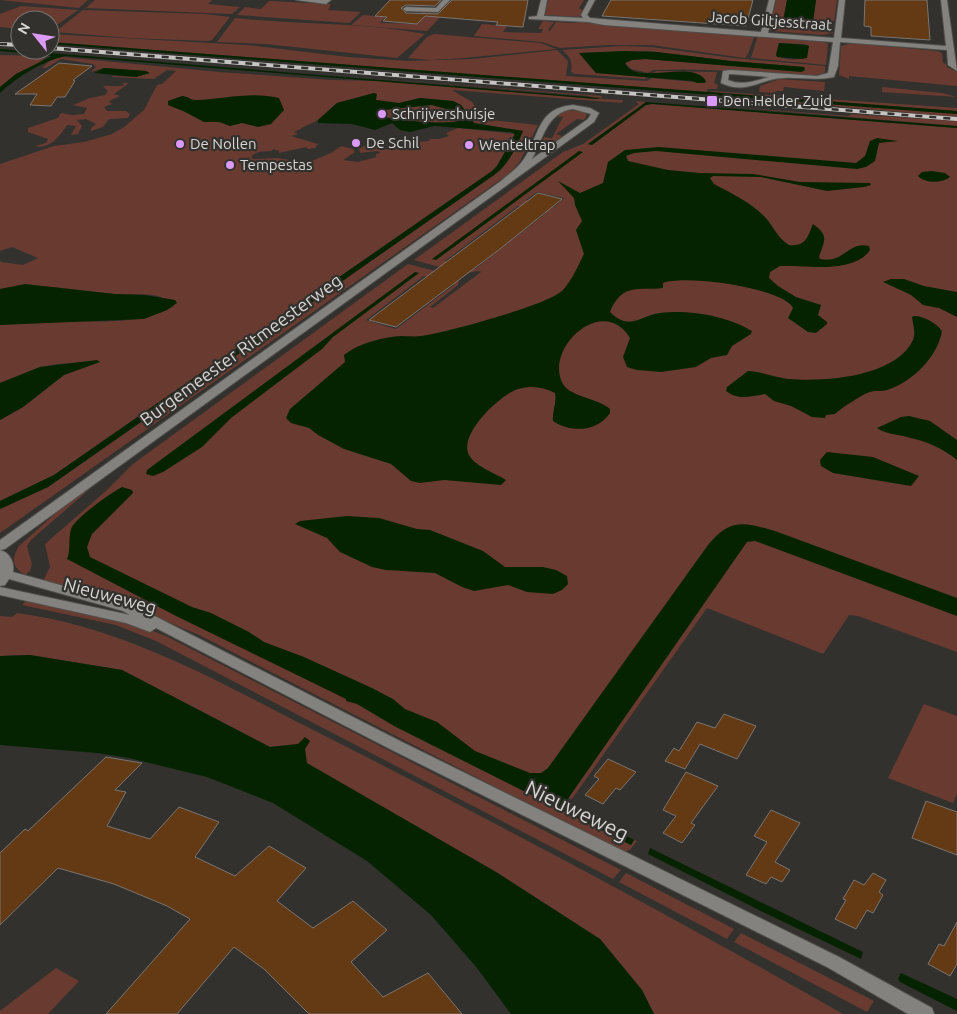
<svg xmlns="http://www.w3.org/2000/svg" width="957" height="1014" font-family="Ubuntu,sans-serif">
<rect width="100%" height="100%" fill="#32312e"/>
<g fill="#693b30" fill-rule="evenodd">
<path d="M0 0H88L79 8Z"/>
<path d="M95 0H212L208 4 240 7 232 14 86 8Z"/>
<path d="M548 0H584L579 8 582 10 580 17 545 15Z"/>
<path d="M776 0H787L782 25C790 29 803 30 812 28L816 0H837L834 21H832L831 28H833V33L823 35 770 31Z"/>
<path d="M269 1 331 4 328 10 361 12 349 23 237 15 245 7 261 9Z"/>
<path d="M21 6 78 10 50 30V20H20V29L0 27V14Z"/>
<path d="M83 10 205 14 230 17 212 40 207 41 130 38 55 32Z"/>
<path d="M422 12 443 14 427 31 351 25 363 15 385 17 380 23 418 24 421 20H416Z"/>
<path d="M235 18C298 25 362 22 425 34L397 58 266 44 217 42Z"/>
<path d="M543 21 554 22 548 30 550 31 556 22 574 23 586 21 755 35 747 56 745 58 651 45H607L560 48 542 42 474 36 482 24 507 26 503 32 541 33 543 29H538Z"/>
<path d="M50 34 247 45 348 57 408 61 472 59 557 50 568 61 566 76 647 81 652 78 694 82 683 72 653 73 656 71 717 72 714 83 718 85 717 89H707V92L689 91 50 42Z"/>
<path d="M434 34 541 43 556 49 464 58 430 60 408 58 427 37Z"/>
<path d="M758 35 821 41 828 44 826 65 752 58H751ZM779 43 805 44 807 57C799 61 782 60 776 55Z"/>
<path d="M853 43 937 51 942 53 943 63 946 64 947 67 957 72V86L849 76V79L839 75 841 46Z"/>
<path d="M622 46 651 47 734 58 825 66V72L822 74 810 76C758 72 706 68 653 70L648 73 631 69 625 63 632 60 645 59 805 71 804 67 731 61 648 51 579 53 596 73 646 77 645 79 575 74 571 72C573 62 570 56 562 50Z"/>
<path d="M0 55 41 56 45 58 37 64 16 74 0 87Z"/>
<path d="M62 57 219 72 332 80 381 81 597 99 589 96 387 79 602 96 601 99 623 100 622 103 452 90 472 102 482 116 491 120 538 125 520 161 510 173 0 533V509L48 487 494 175C509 164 515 148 523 131L474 123 461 105 453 101 420 98 399 103 376 100 374 93 337 103 318 120 294 132 298 134 291 136 318 144 315 148 308 149 306 147 279 153V151L273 149 272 151C264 152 257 150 251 157L253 159 278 158 301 162 314 160 331 153 341 146 353 149 355 152 343 160 358 162 376 157V154L381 153 377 151 360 153 359 149 366 145 373 144 380 150 407 147 406 143 429 141 430 139H439L449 136 446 133 458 128 515 134 497 166 492 171 54 475 0 501V420L23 407 64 375 100 361 57 364 40 367 0 383V325C18 324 36 322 54 321 92 321 141 326 174 306 169 303 164 298 158 296 144 293 129 295 115 294 77 292 38 281 0 289V260L1 262 23 265 38 258 12 247 0 251V164L54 146 84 142 112 134 124 127 144 110 157 85 162 84 176 71 167 70 154 79 111 77 114 76 136 77 149 73 146 71 104 68 90 72 96 67 93 64 61 59 46 68H42L50 60Z"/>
<path d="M780 79 825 82 824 91 784 87 783 91H776L775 93 759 92 760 86Z"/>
<path d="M122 83H129L114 94 120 96 109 101 112 104 104 107 107 111H126L130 114 128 118 109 119 103 127 91 131V128L96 124 86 119 77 120 82 126 78 134 71 135 76 126 67 125C61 135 49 150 35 146L46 143 48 139 28 132V128L58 118 61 113 72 115 84 114 87 108 73 105 90 98 105 95 108 91 103 86C111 85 116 88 124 85Z"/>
<path d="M882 87 942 93 957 97 882 92Z"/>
<path d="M711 91 957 108V111L711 92Z"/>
<path d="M637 101 646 102 588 144 592 145 646 105 652 104 957 128V652L858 616 849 615 823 654 707 608 572 799 568 798 706 601 556 806 631 845 634 840 637 841 630 850 622 852 199 635 152 615 43 581 50 567 45 544 108 489 133 464 408 264 443 273 437 280 424 276 366 320 396 329 454 285 442 281 457 279 459 281 458 285 430 307 433 308 481 272 478 271 467 273 461 266 475 269 546 213 537 211 545 205 554 207 564 198 537 192 526 200 536 203 528 208 518 206 445 261 458 265 447 269 414 260 563 152 583 144 639 104 636 102Z"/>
<path d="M798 102 957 114V117L798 103Z"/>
<path d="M432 105 453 111 460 116 461 120C448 126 387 121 375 114L383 110Z"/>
<path d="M718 106 850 116V114L957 121V126Z"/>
<path d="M566 110 582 111 587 115 584 120 577 119 556 134 562 136 544 149 539 148 544 137 552 138 563 117 556 116Z"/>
<path d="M116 466 31 540 27 546 32 564 30 571 25 575C12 567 11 559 19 546L75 496Z"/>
<path d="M27 600 137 625 166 636 621 870 613 879 156 641 116 625 22 605Z"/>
<path d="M17 613C132 628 234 691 337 742 508 829 677 919 843 1014H654L642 990 600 939 496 872 306 763 305 749 310 741 305 738 298 744 270 747 122 670 30 655 0 656V616L12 617Z"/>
<path d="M924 704 957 716V794L953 803 888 778Z"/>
<path d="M626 873 734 929 727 939 619 882Z"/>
<path d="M741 933 874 1001 867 1012 734 942Z"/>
<path d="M56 968 79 981 48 1014H0V1011Z"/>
</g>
<g fill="#062300" fill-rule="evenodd">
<path d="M787 0H816L812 28 782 27Z"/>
<path d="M50 42 957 111V114L50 44Z"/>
<path d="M779 43 807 45 809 46 807 58 801 59 777 57 776 55Z"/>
<path d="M0 49 601 98 597 99 65 56C41 62 18 76 0 93V87L16 74 52 56 0 51Z"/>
<path d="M623 51 657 52 731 61 804 67 805 69 802 72 645 59 632 60 625 63C636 87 693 58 706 81L705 83H697L692 81 596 73 579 53Z"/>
<path d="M104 68 146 71 150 73 136 77 94 73Z"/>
<path d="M374 93 377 94 376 100 399 103 420 98 453 101 461 105 474 123 523 131C516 148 509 164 494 175L48 487 0 509V501L54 475 492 171 497 166 515 134 511 132 434 126 410 132 400 130 392 123 375 130 352 124 318 123V120L337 103ZM432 105 453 111 460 116 461 120C450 126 386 120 375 114L383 110Z"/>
<path d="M182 96C188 96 190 100 196 100 223 99 252 91 279 98L284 110 271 124 258 127 242 123 230 126 219 122H204L183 111 168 105V101Z"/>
<path d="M646 102 957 126V128L652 104 646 105 592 145 588 144Z"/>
<path d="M877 138 898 141 879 143 875 161 866 167 857 169 656 151 634 153 626 156 628 161 668 170 700 173 753 174 800 182 870 183 871 185 864 187 827 191 761 177 713 176 710 178 714 184C731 193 750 202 764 216 773 225 777 238 789 245 806 247 808 236 813 224 830 236 824 241 819 257L820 259C844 264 848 241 869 246L870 250C855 273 810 266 787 266H780L770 272 769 278 778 286 796 297 821 305 818 315 827 322V324L816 333 808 332 788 318 793 308C785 288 683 274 663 283V288C639 291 622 282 610 312 630 332 641 315 660 313 688 309 728 316 752 331L751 334 732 346 727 355 711 358 696 367 661 372 637 370 627 367 623 357 630 338C603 293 543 349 563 384 570 397 598 398 610 409V413C598 432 570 433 553 421 552 411 557 403 555 393 544 387 530 385 518 389 500 395 461 432 468 453 473 466 495 473 506 480L501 485 444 480 420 483 411 481 391 464 344 449 318 435 309 428 291 423 286 418 290 409 345 362 344 355C359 343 383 337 402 336 408 336 414 337 421 336 444 333 549 305 563 290 572 280 578 266 584 254L576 230 582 221 575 205 574 198 558 181 580 193 603 183 608 162 625 150 659 147 856 163 865 156 870 141Z"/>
<path d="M579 151 583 152 436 260 432 259Z"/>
<path d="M932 171 945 173 950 177C942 184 924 183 918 176L922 172Z"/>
<path d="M415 272 419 273 333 337 322 349 231 418 202 447 163 472 153 476 146 474 147 470Z"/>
<path d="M891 279H904L924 286 957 292V317L939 308 923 305 911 295 883 282Z"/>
<path d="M25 284 115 294 145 295 175 300 177 303 167 310 144 319 0 325V289Z"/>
<path d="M914 316C924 316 936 323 942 331 938 356 913 381 890 389 883 392 877 390 870 392 863 394 840 409 835 414L826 415 825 418 812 417 791 406 774 401 765 394C751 396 739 401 726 391L727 387 748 371C758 371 778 378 790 379 824 382 896 377 913 340 916 333 913 325 912 317Z"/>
<path d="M97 360 100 362 64 375 23 407 0 420V383L40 367Z"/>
<path d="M909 416 930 421 957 440V460C943 448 925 441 907 437 897 434 885 434 877 428L901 417Z"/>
<path d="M827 452 873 457 919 476 911 486 833 473 821 466 820 460Z"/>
<path d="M122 487 132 490 133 493 92 534 87 547 90 557 192 607 211 613 249 632 264 642 304 657 372 688 393 699 405 709 437 722 475 751 530 773H541L548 768 708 545C730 518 744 522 775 531L957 598V616L755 541 747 542 565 803 566 805 634 840 631 845 394 726 357 704 346 701V699L176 616 67 559C71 551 68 539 71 529 74 519 112 492 122 487Z"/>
<path d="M347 516 379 518 417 529 430 530 483 551 505 567H543L556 570 567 576 568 584 562 590 553 594 527 592 508 585 474 591 462 587 435 573 386 570 372 567 340 552 327 538 295 524 300 521Z"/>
<path d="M30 655 122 670 270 747 298 744 305 737 310 741 305 749 307 763 496 872 600 939 642 990 654 1014H511L477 968 431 915 367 861 273 803 207 777 129 758 97 753 0 745V656Z"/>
<path d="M650 848 863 952 861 959 761 911 648 854Z"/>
<path d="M901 973 957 999V1011L900 982 898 979Z"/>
</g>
<g fill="#633a14" stroke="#797573">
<path d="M390 0H441L435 6 406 5 401 8 406 13 438 14 452 0H528L523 27 496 25 498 22 425 16 417 24 383 21 387 17 375 16Z"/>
<path d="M611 0H753L746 26 602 16Z"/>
<path d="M865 0H927L930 40 871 36V27L864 26Z"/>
<path d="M59 63 92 66 73 80 75 81 65 97H57L51 106 30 105 37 94H15Z"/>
<path d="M538 193 562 199 500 249 396 327 369 320Z"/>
<path d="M724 714 756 726 737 759 700 744 685 769 665 761 674 748 679 751 697 722 715 728Z"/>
<path d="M106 757 142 763 115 790 126 792 107 826 150 839 179 807 219 822 195 857 235 876 269 846 306 868 277 901 313 928 353 901 387 930 351 962 383 997 428 973 462 1014H309L264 969 234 947 177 1014H106L190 919 167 906 114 884 58 868 0 925V853L25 829 28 831Z"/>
<path d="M608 759 636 772 620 790 616 788 603 804 585 795 599 779 594 776Z"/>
<path d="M686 772 718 786 691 823 695 825 682 843 663 833 676 816 663 810Z"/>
<path d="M926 801 957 812V855L912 838Z"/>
<path d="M771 810 800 823 775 862 790 870 782 882 771 877 766 884 746 875 767 842 754 836Z"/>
<path d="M873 873 886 880 879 892 883 895 873 913 867 910 856 929 835 919 846 900 843 899 854 880 864 885Z"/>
<path d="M957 922V964L950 976 928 964 939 944 944 946Z"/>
</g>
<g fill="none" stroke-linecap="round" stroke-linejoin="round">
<g stroke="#4f4e4b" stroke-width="2">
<g id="minor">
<path d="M296 0H331L326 4Z"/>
<path d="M443 0H450L438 12 406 11 403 9 406 7 436 8Z"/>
<path d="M541 0H547L544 16 583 18 581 15 589 0H595L587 15 590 18 761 32 769 0H775L768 33 834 38 839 0H845L841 38 946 46 941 0H947L957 71 948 65 947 50 840 42 838 66 834 77C816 81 801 77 783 78 759 79 748 95 721 83L723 71 730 70 817 76 828 73 833 42 604 25 588 22 529 19V17L537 16ZM729 74H730L769 77C755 81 741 86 728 80Z"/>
<path d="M573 105 590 108 599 113 594 122 5 549 0 550V540L501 181C509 174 518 168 524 159 540 135 537 108 573 105ZM573 109 591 114 588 119 532 159C543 139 547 112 573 109Z"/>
</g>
</g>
<g stroke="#4f4e4b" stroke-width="2">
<path id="tertiary" d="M0 550C9 552 15 562 13 572L133 605 402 742 839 957 932 1008 934 1014H908L827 967 392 750 156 628 150 632 126 623 0 595V587L130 615 123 611 9 579 5 585 0 586Z"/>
</g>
<use href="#minor" fill="#83827e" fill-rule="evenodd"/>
<use href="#tertiary" fill="#83827e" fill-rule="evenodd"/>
<g stroke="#c6c5c3" stroke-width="4">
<g id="rail">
<path d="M0 44 20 45"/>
<path d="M50 48 957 119"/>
</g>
</g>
<use href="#rail" stroke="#32312e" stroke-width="2.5" stroke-dasharray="7" stroke-linecap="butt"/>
</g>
<g fill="#da9af6" stroke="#32312e" stroke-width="2">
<rect x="706" y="95" width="12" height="12" rx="2.5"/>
<circle cx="382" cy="114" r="5"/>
<circle cx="356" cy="143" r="5"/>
<circle cx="180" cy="144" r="5"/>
<circle cx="469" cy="145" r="5"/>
<circle cx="230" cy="165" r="5"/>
</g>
<g text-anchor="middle" stroke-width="4.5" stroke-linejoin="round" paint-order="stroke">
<g font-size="15" fill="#d7d6d4" stroke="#32312e">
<text transform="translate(770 21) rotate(4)" y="5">Jacob Giltjesstraat</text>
</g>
<g font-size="15" fill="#d7d6d4" stroke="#32312e" text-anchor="start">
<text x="723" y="106">Den Helder Zuid</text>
<text x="392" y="119">Schrijvershuisje</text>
<text x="366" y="148">De Schil</text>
<text x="190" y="149">De Nollen</text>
<text x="479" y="150">Wenteltrap</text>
<text x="240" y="170">Tempestas</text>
</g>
<g font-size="18" fill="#d7d6d4" stroke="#32312e">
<text transform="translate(241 350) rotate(-36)" y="6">Burgemeester Ritmeesterweg</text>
<text transform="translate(110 596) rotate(15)" y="6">Nieuweweg</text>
</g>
<g font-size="21" fill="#d7d6d4" stroke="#32312e">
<text transform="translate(577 811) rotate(26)" y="7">Nieuweweg</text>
</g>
</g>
<g transform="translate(35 35) rotate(300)"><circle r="24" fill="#32312e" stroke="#747370"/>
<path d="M0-4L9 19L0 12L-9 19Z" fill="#da9af6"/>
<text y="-8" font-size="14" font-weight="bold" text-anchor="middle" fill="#d7d6d4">N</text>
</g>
</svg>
